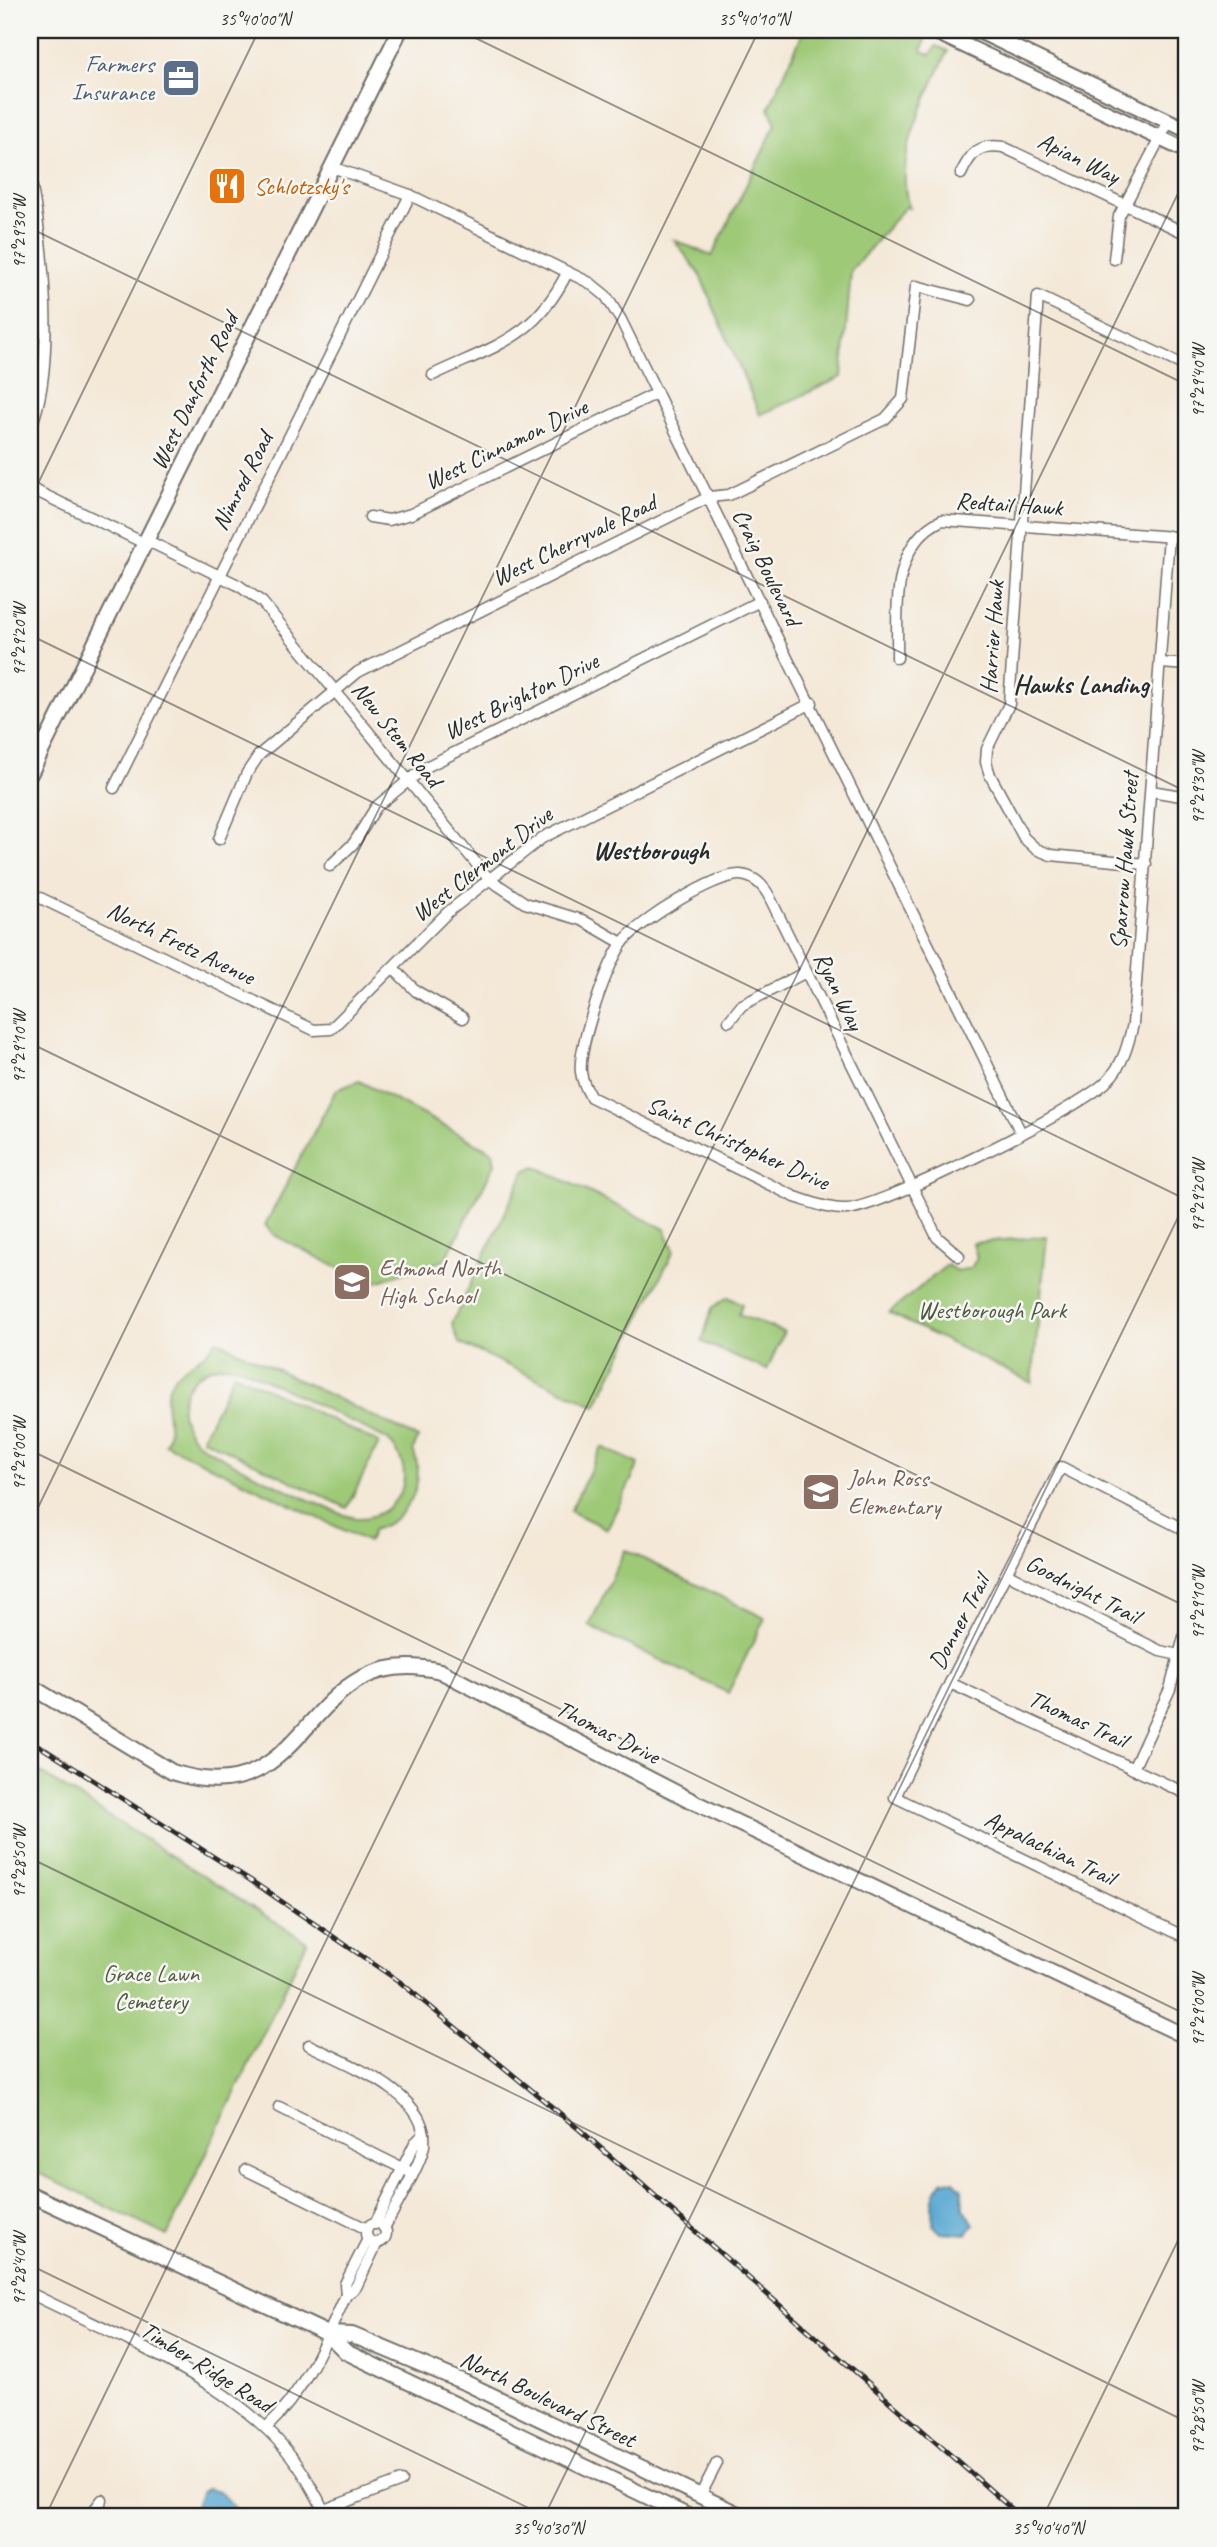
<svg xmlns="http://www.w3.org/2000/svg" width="1217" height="2547" font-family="Caveat,sans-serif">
<rect width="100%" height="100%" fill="#f6f6f2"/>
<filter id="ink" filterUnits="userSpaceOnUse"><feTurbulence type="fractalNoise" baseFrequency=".0143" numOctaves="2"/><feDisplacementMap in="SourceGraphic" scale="14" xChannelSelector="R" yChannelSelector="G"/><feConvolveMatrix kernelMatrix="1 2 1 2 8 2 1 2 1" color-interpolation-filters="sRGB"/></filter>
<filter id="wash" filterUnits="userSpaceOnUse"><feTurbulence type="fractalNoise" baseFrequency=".00686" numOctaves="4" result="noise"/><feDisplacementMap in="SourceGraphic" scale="28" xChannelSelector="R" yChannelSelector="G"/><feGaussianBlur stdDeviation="1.57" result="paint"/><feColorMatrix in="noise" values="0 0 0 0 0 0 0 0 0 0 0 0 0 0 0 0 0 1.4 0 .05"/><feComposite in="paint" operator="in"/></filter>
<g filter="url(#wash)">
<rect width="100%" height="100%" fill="#f4e8d7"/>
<g fill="#9ec977" stroke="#647a51" stroke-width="2" fill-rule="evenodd">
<path d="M804 30H914L925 40 922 51 931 55 936 46 948 51C926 99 893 154 909 208L905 207 851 271 842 377 760 415 699 273 674 240 712 256 776 124 769 108Z"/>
<path d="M359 1081 493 1152 495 1164 445 1260 370 1284 274 1235 265 1225 336 1090Z"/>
<path d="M535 1166 665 1229 674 1250 596 1406 459 1343 452 1323 525 1171Z"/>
<path d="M1047 1236 1032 1383 889 1313 947 1265 957 1271 971 1268 977 1258 973 1243Z"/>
<path d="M728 1297 742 1304 739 1315 784 1332 767 1370 702 1342 712 1308Z"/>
<path d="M216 1340 418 1438 413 1450C427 1485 408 1519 373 1530L368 1542 165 1444C174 1428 163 1408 167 1393 177 1359 204 1365 216 1340ZM226 1365 242 1368 387 1439C400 1452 408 1470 402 1488 395 1507 377 1519 356 1518 337 1516 215 1456 197 1442 167 1412 184 1368 226 1365Z"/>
<path d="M234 1373 379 1443 347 1508 202 1438Z"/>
<path d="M602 1447 639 1464 607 1529 570 1511Z"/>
<path d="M625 1550 765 1618 728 1693 589 1626Z"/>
<path d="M30 1766 307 1942 167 2236 30 2169Z"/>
</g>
<g fill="#56a7d1" stroke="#40697e" stroke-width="2">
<path d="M943 2180 954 2181 962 2189 963 2208 974 2224 967 2234 940 2232 934 2226C930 2209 931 2193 943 2180Z"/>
<path d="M208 2488 218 2491 244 2517H191L201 2493Z"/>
</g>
</g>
<g filter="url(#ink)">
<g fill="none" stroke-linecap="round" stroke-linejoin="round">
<g stroke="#716d67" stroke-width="13">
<g id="street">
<path d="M332 167 410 195 590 283 606 296 621 320C755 591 886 862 1021 1133"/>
<path d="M961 174C970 154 979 143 1003 147L1187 234"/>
<path d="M30 177C43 244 57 366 30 429"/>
<path d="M1114 259 1119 216 1169 121"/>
<path d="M433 375C496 345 534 339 567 273"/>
<path d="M30 488 144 543"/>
<path d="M370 517 389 520 411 514 657 393"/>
<path d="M146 540 238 585 262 602 489 879 525 903 582 920 622 943"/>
<path d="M897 658C898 609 890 544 942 520L1187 538"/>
<path d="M1161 663 1187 665"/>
<path d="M114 788 410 195"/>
<path d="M1151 791 1187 797"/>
<path d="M219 839 247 773 259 755 358 672 709 497 729 495 885 419 903 399 916 286 970 300"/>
<path d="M1146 864 1051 855 1036 849 1024 838 990 775 986 762 987 749 1009 704 1038 296 1187 367"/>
<path d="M330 866 354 843 376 807 424 768 760 601"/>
<path d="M30 893 314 1030 331 1029 448 912 542 838 812 703"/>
<path d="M393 968 416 991 463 1018"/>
<path d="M729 1021 742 1005 806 972"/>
<path d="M959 1256 937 1237 769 896C763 885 754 876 740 875 715 874 640 921 624 941 608 960 578 1047 581 1072 582 1081 586 1089 591 1097L795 1197C811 1202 830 1210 847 1209 883 1207 1082 1108 1107 1081 1123 1065 1128 1045 1133 1024L1169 536"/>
<path d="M1187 1531 1061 1467 950 1683 895 1797 1187 1938"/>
<path d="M1008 1574 1160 1651 1179 1655"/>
<path d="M950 1683 1187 1794"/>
<path d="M1133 1769 1170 1689 1187 1626"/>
<path d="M1181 2034 1187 2021"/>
<path d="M309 2045C347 2064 430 2094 424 2145 422 2163 394 2209 384 2228"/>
<path d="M279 2107 412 2173"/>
<path d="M246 2170 367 2229"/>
<circle cx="376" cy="2233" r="10"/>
<path d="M375 2224 415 2143 424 2134"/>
<path d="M30 2293C123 2340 258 2389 309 2483 315 2494 323 2505 325 2517"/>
<path d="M346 2295 345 2284 368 2239"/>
<path d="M266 2428C305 2391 325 2342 346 2295L356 2287 377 2243"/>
<path d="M700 2496 717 2463"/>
<path d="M324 2510 401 2481"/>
<path d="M89 2517 102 2500"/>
</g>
</g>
<g stroke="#716d67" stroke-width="18">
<g id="secondary">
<path d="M932 30 1187 151"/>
<path d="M977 30 1187 130"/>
<path d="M30 774 400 30"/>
<path d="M30 1686 172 1772C315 1819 300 1638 440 1671L696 1803 1187 2037"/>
<path d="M30 2194 328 2334 346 2352 690 2517"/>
<path d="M328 2334 352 2335 466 2383 744 2517"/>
</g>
</g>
<use href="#street" stroke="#fff" stroke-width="10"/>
<use href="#secondary" stroke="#fff" stroke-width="14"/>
<g stroke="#2b2b2b" stroke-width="5">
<path id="rail" d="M30 1740 250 1880 400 1982 580 2130 1021 2517"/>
</g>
<use href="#rail" stroke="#f6f6f2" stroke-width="2.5" stroke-dasharray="8" stroke-linecap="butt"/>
</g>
</g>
<path fill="none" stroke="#2b2b2b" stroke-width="2" stroke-opacity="0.45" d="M459 30 1187 385M30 228 1187 792M30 500 259 30M30 635 1187 1200M30 1043 1187 1607M30 1450 1187 2015M30 1524 759 30M30 1858 1187 2422M30 2265 547 2517M45 2517 1187 175M544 2517 1187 1199M1043 2517 1187 2222"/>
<defs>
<g id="office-square" transform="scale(2.0125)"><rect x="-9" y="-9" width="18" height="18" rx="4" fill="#5c6f8a" stroke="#f6f6f2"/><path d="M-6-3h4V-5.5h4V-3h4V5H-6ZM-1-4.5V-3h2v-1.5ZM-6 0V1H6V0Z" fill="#fff"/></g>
<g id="restaurant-square" transform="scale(2.0125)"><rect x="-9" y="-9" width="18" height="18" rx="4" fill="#e8710a" stroke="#f6f6f2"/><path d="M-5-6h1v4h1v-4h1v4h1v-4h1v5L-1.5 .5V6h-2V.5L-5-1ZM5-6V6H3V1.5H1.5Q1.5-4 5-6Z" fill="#fff"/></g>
<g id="school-square" transform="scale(2.0125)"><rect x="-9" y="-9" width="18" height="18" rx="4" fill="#8d6e63" stroke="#f6f6f2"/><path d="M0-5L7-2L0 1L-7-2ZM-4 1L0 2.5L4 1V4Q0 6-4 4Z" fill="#fff"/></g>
</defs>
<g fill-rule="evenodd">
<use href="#office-square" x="181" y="78"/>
<use href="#restaurant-square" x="227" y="186"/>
<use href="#school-square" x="352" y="1282"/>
<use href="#school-square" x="821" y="1492"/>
</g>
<g text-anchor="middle" stroke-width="5" stroke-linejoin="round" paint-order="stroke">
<g font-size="24" fill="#4e5e75" stroke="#f6f6f2" text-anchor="end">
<text x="154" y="72">Farmers<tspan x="154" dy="28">Insurance</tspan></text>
</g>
<g font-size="24" fill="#2b2b2b" stroke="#f6f6f2">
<text transform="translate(1079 158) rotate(26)" y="8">Apian Way</text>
<text transform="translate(194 391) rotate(-64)" y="8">West Danforth Road</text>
<text transform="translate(506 444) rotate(-26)" y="8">West Cinnamon Drive</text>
<text transform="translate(242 481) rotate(-63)" y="8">Nimrod Road</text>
<text transform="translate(1009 504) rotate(4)" y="8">Redtail Hawk</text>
<text transform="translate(574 540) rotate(-26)" y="8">West Cherryvale Road</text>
<text transform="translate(767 567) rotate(64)" y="8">Craig Boulevard</text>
<text transform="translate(992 637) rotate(-86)" y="8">Harrier Hawk</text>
<text transform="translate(521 696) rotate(-26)" y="8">West Brighton Drive</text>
<text transform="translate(397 734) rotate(51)" y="8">New Stem Road</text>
<text transform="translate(1124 861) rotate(-86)" y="8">Sparrow Hawk Street</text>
<text transform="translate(482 864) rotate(-38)" y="8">West Clermont Drive</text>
<text transform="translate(181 943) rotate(26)" y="8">North Fretz Avenue</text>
<text transform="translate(839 991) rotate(64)" y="8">Ryan Way</text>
<text transform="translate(738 1143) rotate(24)" y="8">Saint Christopher Drive</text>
<text transform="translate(1083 1589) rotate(27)" y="8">Goodnight Trail</text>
<text transform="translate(959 1622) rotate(-62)" y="8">Donner Trail</text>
<text transform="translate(1078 1719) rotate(25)" y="8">Thomas Trail</text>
<text transform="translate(608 1732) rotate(27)" y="8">Thomas Drive</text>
<text transform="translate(1050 1848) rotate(26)" y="8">Appalachian Trail</text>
<text transform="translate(207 2367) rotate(32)" y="8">Timber Ridge Road</text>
<text transform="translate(548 2399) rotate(26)" y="8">North Boulevard Street</text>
</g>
<g font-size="24" fill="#c56008" stroke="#f6f6f2" text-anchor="start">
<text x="254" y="194">Schlotzsky's</text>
</g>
<g font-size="24" fill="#785e54" stroke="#f6f6f2" text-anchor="start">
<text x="379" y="1276">Edmond North<tspan x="379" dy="28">High School</tspan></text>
<text x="848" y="1486">John Ross<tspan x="848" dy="28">Elementary</tspan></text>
</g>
<g font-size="24" fill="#4e5a42" stroke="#f6f6f2">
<text x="992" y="1318">Westborough Park</text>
<text x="151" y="1981">Grace Lawn<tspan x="151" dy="28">Cemetery</tspan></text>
</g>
<g font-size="26" font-weight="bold" fill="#2b2b2b" stroke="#f6f6f2">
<text x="1081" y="693">Hawks Landing</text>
<text x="651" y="859">Westborough</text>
</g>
</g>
<rect width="1217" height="2547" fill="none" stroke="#f6f6f2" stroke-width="77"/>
<rect x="38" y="38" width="1140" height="2470" fill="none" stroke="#2b2b2b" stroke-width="2.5"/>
<g font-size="18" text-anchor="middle" fill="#2b2b2b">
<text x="255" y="25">35°40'00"N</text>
<text x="754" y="25">35°40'10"N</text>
<text transform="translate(19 232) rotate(-90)" y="6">97°29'30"W</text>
<text transform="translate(1198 381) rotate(-90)" y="6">97°29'40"W</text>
<text transform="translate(19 640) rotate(-90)" y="6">97°29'20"W</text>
<text transform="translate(1198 788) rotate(-90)" y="6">97°29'30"W</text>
<text transform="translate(19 1047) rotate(-90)" y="6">97°29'10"W</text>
<text transform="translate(1198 1196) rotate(-90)" y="6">97°29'20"W</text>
<text transform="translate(19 1454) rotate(-90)" y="6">97°29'00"W</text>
<text transform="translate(1198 1603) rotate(-90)" y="6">97°29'10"W</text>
<text transform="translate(19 1862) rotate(-90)" y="6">97°28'50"W</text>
<text transform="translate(1198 2010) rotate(-90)" y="6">97°29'00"W</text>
<text transform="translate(19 2269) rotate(-90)" y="6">97°28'40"W</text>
<text transform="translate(1198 2418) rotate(-90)" y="6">97°28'50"W</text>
<text x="548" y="2534">35°40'30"N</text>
<text x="1048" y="2534">35°40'40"N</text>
</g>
</svg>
